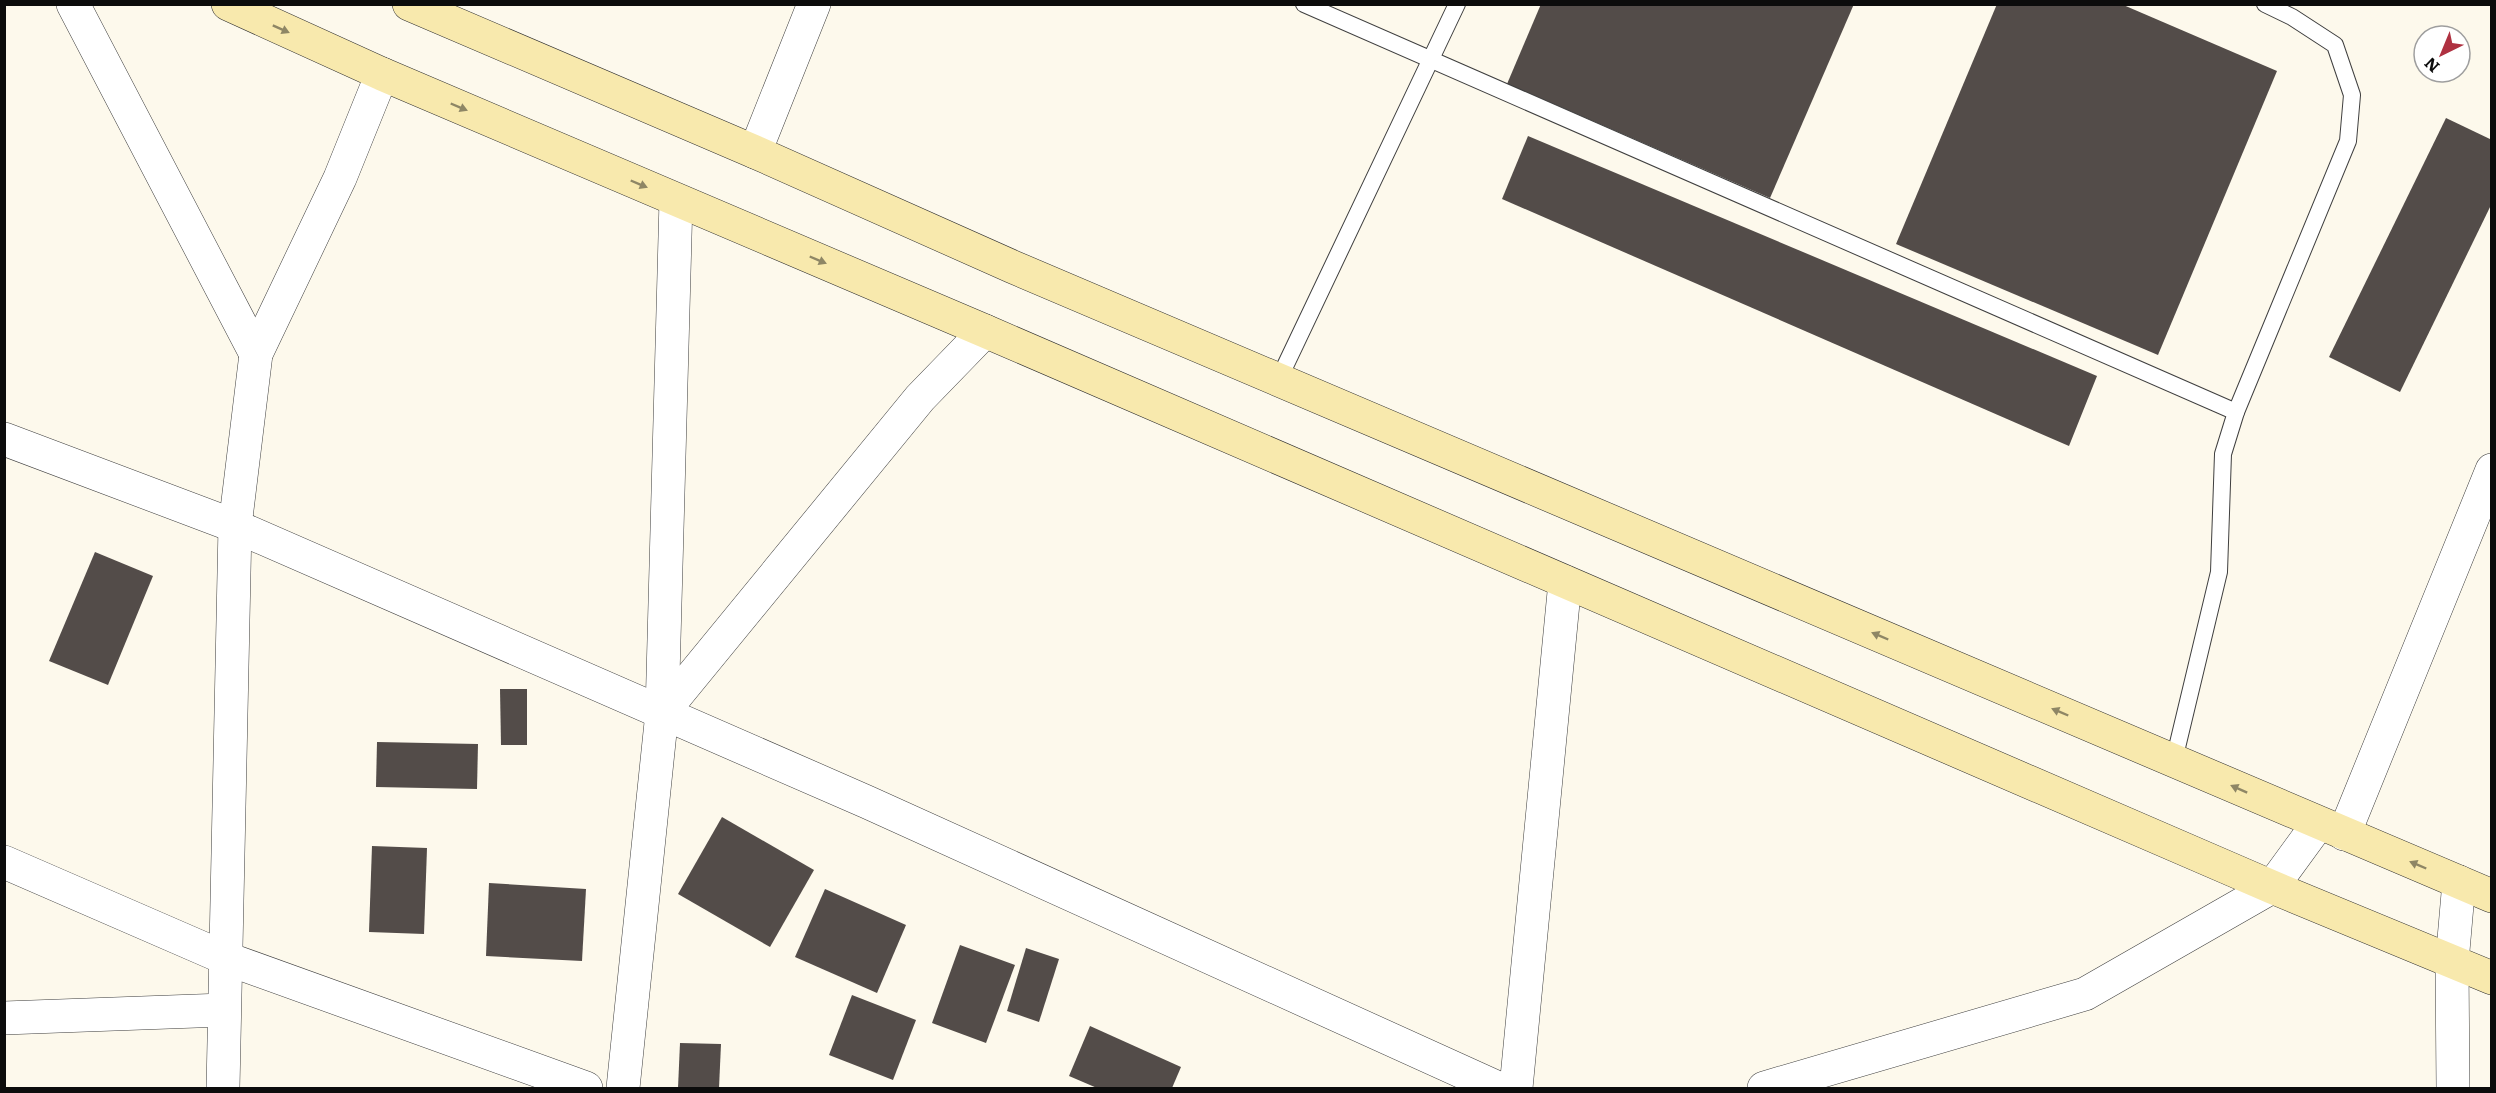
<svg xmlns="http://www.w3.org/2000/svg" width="2496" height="1093" font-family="Literata,serif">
<rect width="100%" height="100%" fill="#fdf9ec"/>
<g fill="#534c49">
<path d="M1541 4H1854L1770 198 1507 84Z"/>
<path d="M1997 4H2121L2277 71 2158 355 1896 244Z"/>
<path d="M2446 118 2492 140V203L2400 392 2329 357Z"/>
<path d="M1528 136 2097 376 2069 446 1502 199Z"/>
<path d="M95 552 153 576 108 685 49 661Z"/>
<path d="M500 689H527V745H501Z"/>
<path d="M377 742 478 744 477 789 376 787Z"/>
<path d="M722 817 814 870 770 947 678 894Z"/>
<path d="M372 846 427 848 424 934 369 932Z"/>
<path d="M489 883 586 889 582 961 486 956Z"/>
<path d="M825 889 906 925 877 993 795 957Z"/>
<path d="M960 945 1015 965 986 1043 932 1023Z"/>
<path d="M1026 948 1059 959 1039 1022 1007 1011Z"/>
<path d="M852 995 916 1020 893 1080 829 1055Z"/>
<path d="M1090 1026 1181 1067 1172 1088H1097L1069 1076Z"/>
<path d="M680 1043 721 1044 719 1088H678Z"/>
</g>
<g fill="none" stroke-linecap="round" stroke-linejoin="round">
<g stroke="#3f3f3f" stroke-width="18">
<g id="service">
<path d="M1304 4 2236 412"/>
<path d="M1278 381 1457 4"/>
<path d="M2174 760 2219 572 2223 454 2236 412 2348 141 2352 95 2335 45 2292 17 2265 4"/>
</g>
</g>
<g stroke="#3f3f3f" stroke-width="34">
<g id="minor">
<path d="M73 4 256 354"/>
<path d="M755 152 814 4"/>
<path d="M4 439 235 526 867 802 1498 1088"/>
<path d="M662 713 920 398 985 331"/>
<path d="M2344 834 2492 470"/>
<path d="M4 862 225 958 586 1088"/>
<path d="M4 1018 224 1010"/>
<path d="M223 1088 235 526 256 354 340 178 382 74"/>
<path d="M623 1088 662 713 676 200"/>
<path d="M1516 1088 1565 582"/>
<path d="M1764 1088 2085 994 2272 887 2318 824"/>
<path d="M2453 1088 2452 962 2459 882"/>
</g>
</g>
<g stroke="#2e2e2e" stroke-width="34">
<g id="secondary">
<path d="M228 4 382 74 985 331 2272 887 2492 978"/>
<path d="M409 4 755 152 1013 267 2492 896"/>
</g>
</g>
<use href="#service" stroke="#fff" stroke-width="16"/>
<use href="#minor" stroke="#fff" stroke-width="33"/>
<use href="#secondary" stroke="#f8e9ad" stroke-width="33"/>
</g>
<defs><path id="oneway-solid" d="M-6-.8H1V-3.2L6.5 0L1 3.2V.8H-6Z" transform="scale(1.5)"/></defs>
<g fill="#8e8665">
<use href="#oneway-solid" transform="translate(281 29) rotate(24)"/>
<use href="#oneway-solid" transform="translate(459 107) rotate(23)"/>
<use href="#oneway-solid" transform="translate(639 184) rotate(23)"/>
<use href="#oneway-solid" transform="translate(818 260) rotate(23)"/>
<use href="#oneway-solid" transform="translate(1880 636) rotate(-157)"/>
<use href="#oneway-solid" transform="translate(2060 712) rotate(-157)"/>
<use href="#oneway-solid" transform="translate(2239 789) rotate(-156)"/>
<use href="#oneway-solid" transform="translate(2418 865) rotate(-157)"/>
</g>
<rect width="2496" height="1093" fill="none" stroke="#0c0c0c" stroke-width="12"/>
<g transform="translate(2442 54) rotate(223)"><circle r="28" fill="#ffffff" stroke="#9e9e9e" stroke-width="1.5"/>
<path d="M0-4.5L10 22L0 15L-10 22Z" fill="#af3141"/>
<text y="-9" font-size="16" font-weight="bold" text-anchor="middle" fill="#0c0c0c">N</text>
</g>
</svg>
